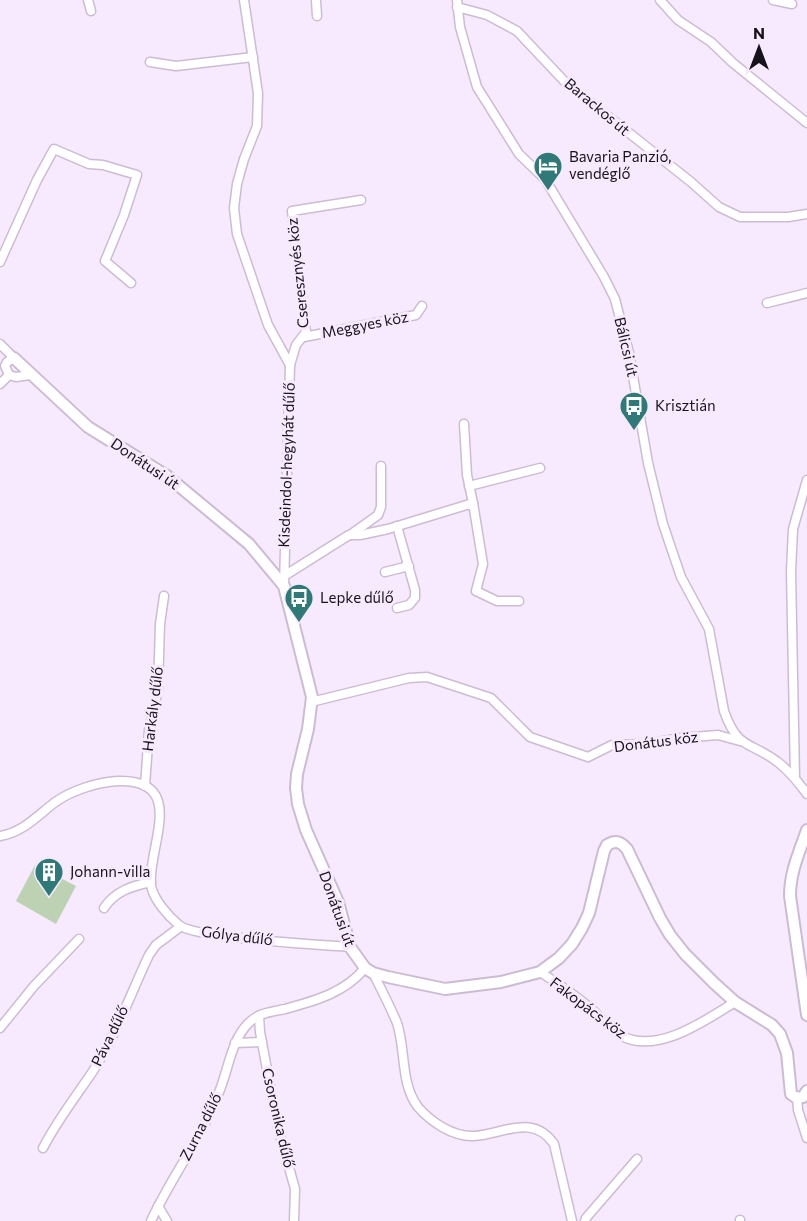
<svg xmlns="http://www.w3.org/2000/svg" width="807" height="1221" font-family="Commissioner,sans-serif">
<rect width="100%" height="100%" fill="#f7eafe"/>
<path fill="#bcd2b2" d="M35 865 76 886 56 924 16 901Z"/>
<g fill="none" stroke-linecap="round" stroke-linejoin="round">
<g stroke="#ccbcd3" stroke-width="11">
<g id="minor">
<path d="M88 0 91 11"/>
<path d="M244 0 258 93 257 126 244 159 237 184 234 208 237 234 268 325 290 365 284 586"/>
<path d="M316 0 317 16"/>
<path d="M457 0 460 27 477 87 519 154 545 179 604 277 615 299 629 353 648 463 663 524 681 577 709 629 724 711C738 751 751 741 779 763 790 772 799 783 807 794"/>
<path d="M660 0 678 20 711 42 733 63 807 123"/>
<path d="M773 0 792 4"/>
<path d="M457 7 487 15 517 31 566 83 691 182 719 207 740 217H788L807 214"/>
<path d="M150 62 176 66 253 57"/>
<path d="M0 262 37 180 54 149 89 164 103 165 137 175 124 215 105 261 131 283"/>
<path d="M767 303 807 293"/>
<path d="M304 337 416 315 422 306"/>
<path d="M0 344 14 358 7 362 5 366 9 375"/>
<path d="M290 365 296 345 306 332 292 211 361 200"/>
<path d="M9 375 16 377 30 375"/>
<path d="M0 384 9 375"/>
<path d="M464 424 467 475 473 503"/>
<path d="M469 486 540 468"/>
<path d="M397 526 415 590V598L409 605 397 608"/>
<path d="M350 535 378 515 381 507V466"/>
<path d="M385 572 409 566"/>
<path d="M284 576 349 535H360L388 529 473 503 483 564 476 591 497 601H519"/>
<path d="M311 702 409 678 427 677 491 698 530 737 588 757 612 745 648 744 680 738 718 735 740 741"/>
<path d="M795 778 791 571 793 529 807 480"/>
<path d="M145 786 149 730 158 689 160 624 164 596"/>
<path d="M0 836C22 833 37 816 54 803 70 791 97 782 118 781 189 779 147 848 151 885 153 899 168 916 179 925 193 938 323 945 350 947"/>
<path d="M104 908C115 891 132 886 151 882"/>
<path d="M540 972C557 983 574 994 589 1007 600 1016 609 1028 620 1035 656 1056 706 1020 735 1002"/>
<path d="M373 973C381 989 390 1006 397 1023 406 1049 400 1084 418 1107 431 1122 453 1137 474 1136 503 1134 533 1113 554 1144L572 1221"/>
<path d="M259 1016 260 1032 278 1128 295 1189 294 1221"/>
<path d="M0 1028 34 986 79 939"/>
<path d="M235 1043 262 1042"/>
<path d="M797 1098 798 1110 807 1138"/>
<path d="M43 1148C58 1119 75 1098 93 1071 116 1035 131 993 149 955L156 945 180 927"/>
<path d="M158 1206 167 1221"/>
<path d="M740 1220V1221"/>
<path d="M151 1221C172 1175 204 1135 221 1087 230 1063 233 1030 258 1016 266 1012 276 1011 285 1009 314 1001 345 993 365 968"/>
<path d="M585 1221 586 1218 637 1159"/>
</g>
</g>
<g stroke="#ccbcd3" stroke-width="14">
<g id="tertiary">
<path d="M14 358 88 427 167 476 249 544 284 586 312 697 308 729 297 774 296 788 298 804 306 830 338 902 350 947 365 968 373 973 388 977 445 989 501 982 540 972 559 958 572 944 582 928 589 913 604 851 607 845C615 840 620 841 627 849L660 918 670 935 685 954 714 983 735 1002 772 1025 780 1034 787 1053 791 1094 797 1098 803 1097 807 1091"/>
<path d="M807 830C799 853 790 872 790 896L807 1015"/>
</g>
</g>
<use href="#minor" stroke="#fff" stroke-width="8"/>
<use href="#tertiary" stroke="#fff" stroke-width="10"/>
</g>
<defs>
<g id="hotel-pin" transform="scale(1.5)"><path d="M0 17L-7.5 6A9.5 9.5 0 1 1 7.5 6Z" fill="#2f7979" stroke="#f7eafe"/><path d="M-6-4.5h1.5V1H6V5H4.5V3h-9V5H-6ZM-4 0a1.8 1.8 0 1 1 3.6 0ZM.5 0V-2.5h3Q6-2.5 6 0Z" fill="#fff"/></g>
<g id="bus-pin" transform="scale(1.5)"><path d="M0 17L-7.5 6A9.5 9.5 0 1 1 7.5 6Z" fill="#2f7979" stroke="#f7eafe"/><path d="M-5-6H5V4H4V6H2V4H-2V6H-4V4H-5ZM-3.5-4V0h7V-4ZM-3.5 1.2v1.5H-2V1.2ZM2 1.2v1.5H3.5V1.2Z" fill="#fff"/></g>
<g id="building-pin" transform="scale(1.5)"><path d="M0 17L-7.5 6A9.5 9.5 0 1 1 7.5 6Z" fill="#2f7979" stroke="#f7eafe"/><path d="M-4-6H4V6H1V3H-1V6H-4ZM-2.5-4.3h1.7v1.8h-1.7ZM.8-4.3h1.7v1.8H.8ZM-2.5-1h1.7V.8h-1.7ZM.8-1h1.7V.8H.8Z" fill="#fff"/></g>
</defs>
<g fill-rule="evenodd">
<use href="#hotel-pin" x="548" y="166"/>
<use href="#bus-pin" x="634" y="406"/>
<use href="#bus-pin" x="299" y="598"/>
<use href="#building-pin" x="49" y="872"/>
</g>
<g text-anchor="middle" stroke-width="6" stroke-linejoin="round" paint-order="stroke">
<g font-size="15" fill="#18121a" stroke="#f7eafe">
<text transform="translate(597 107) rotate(40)" y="5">Barackos út</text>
<text transform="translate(298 273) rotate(-96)" y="5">Cseresznyés köz</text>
<text transform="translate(365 325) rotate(-11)" y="5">Meggyes köz</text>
<text transform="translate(626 347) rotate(77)" y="5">Bálicsi út</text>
<text transform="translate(145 464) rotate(34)" y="5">Donátusi út</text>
<text transform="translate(287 465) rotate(-88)" y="5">Kisdeindol-hegyhát dűlő</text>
<text transform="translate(153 709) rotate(-83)" y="5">Harkály dűlő</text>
<text transform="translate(656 742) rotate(-7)" y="5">Donátus köz</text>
<text transform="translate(337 909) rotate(70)" y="5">Donátusi út</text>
<text transform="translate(237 936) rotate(7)" y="5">Gólya dűlő</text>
<text transform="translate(588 1008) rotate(37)" y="5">Fakopács köz</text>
<text transform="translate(110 1036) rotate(-64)" y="5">Páva dűlő</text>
<text transform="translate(278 1118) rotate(77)" y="5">Csoronika dűlő</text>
<text transform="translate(201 1127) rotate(-63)" y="5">Zurna dűlő</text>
</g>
<g font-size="15" fill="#18121a" stroke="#f7eafe" text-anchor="start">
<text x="569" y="162">Bavaria Panzió,<tspan x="569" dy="17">vendéglő</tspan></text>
<text x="655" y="411">Krisztián</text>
<text x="320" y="603">Lepke dűlő</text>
<text x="70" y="877">Johann-villa</text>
</g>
</g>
<g transform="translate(759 48)" stroke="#f7eafe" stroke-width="4.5" paint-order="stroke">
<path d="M0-4.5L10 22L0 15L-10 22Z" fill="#18121a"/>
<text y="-9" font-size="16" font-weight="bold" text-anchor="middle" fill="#18121a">N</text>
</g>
</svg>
